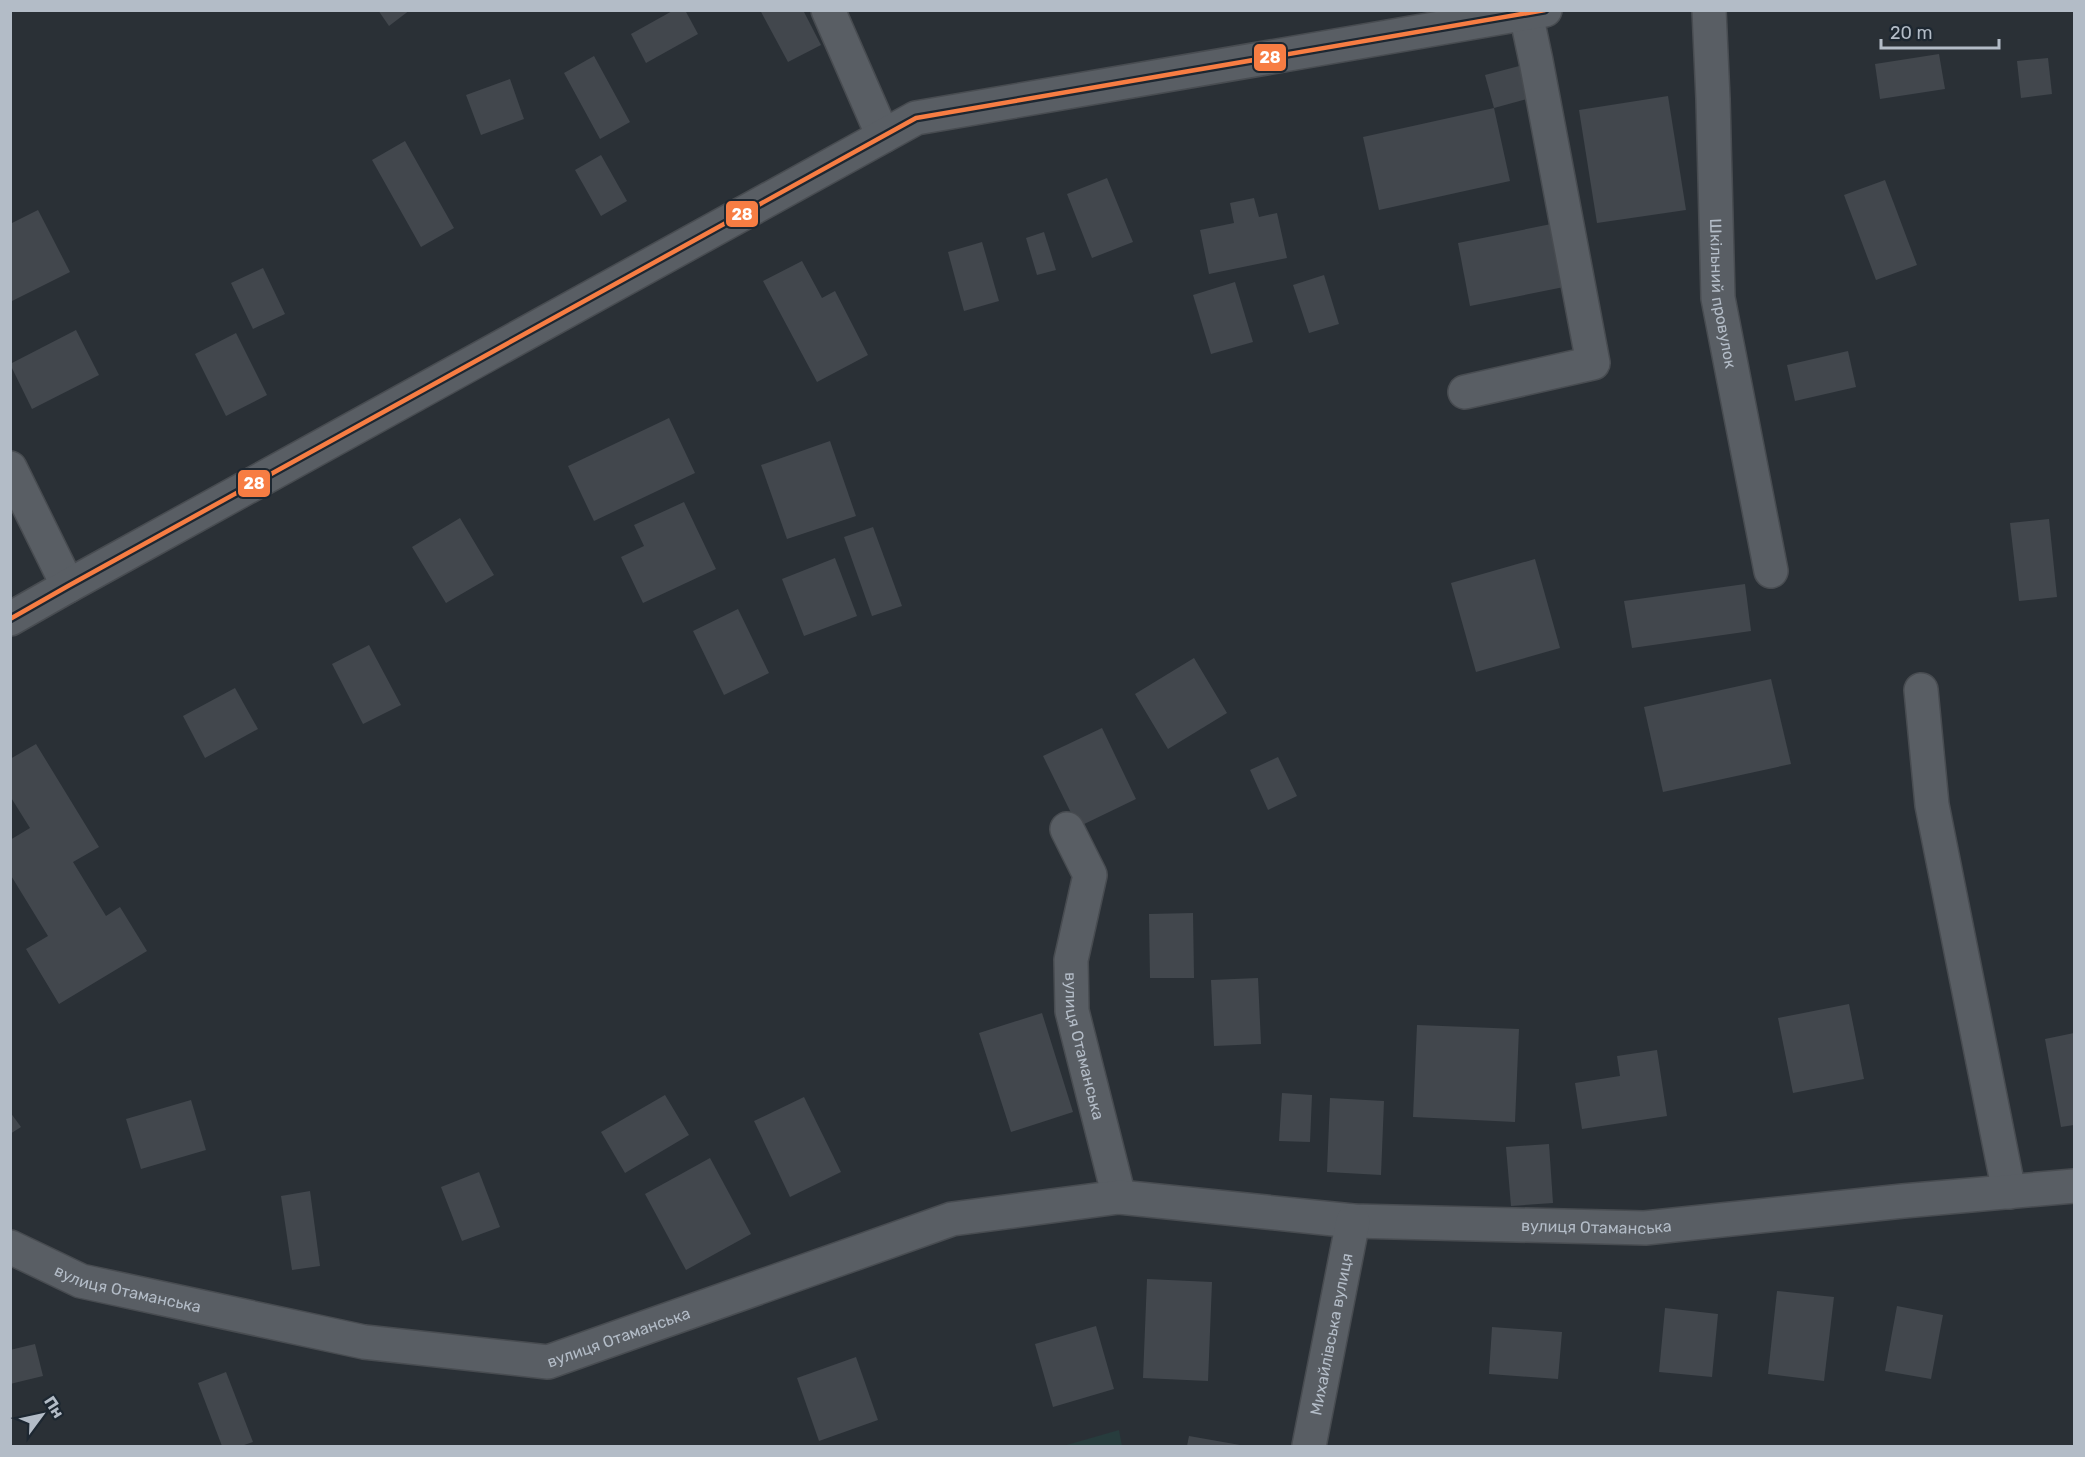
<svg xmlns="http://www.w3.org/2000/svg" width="2085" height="1457" font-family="Rubik,sans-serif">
<rect width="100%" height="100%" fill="#2a3036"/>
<path fill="#273c3d" d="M1119 1430 1122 1446H1063Z"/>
<g fill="#42474d">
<path d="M378 10H410L389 26Z"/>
<path d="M674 10H685L698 34 646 63 631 34Z"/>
<path d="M760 10H803L821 45 788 62Z"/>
<path d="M1939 54 1945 89 1880 99 1875 64Z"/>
<path d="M594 56 630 122 600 139 564 73Z"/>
<path d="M2048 58 2052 94 2021 98 2017 61Z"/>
<path d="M1523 65 1531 98 1494 108 1510 181 1379 210 1363 137 1494 108 1485 75Z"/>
<path d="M510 79 524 119 481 135 466 95Z"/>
<path d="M1668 96 1686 210 1597 223 1579 110Z"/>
<path d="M405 141 454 228 421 247 372 160Z"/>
<path d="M601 155 627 201 601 216 575 170Z"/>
<path d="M1107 178 1133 242 1092 258 1067 194Z"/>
<path d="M1885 180 1917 265 1876 280 1844 195Z"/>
<path d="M1254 198 1259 217 1277 213 1287 258 1209 274 1200 230 1234 223 1230 203Z"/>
<path d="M38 210 70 272 10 302V224Z"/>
<path d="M1561 222 1574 285 1470 306 1458 243Z"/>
<path d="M1044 232 1056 270 1037 275 1026 238Z"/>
<path d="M982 242 999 301 964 311 948 252Z"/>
<path d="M802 261 822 298 835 291 868 355 817 382 763 281Z"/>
<path d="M263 268 285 314 253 329 231 283Z"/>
<path d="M1324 275 1339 324 1309 333 1293 285Z"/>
<path d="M1235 282 1253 342 1211 354 1193 295Z"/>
<path d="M76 330 99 375 32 409 10 364Z"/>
<path d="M236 333 267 395 226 416 195 354Z"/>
<path d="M1848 351 1856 387 1795 401 1787 365Z"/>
<path d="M669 418 695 473 594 521 568 466Z"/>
<path d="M830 441 856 516 787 539 761 465Z"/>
<path d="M684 502 716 569 643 603 621 557 644 546 634 525Z"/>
<path d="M460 518 494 575 446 603 412 547Z"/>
<path d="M2049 519 2057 597 2019 601 2010 523Z"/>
<path d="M873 527 902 606 872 616 844 537Z"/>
<path d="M835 558 857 616 804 636 782 579Z"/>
<path d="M1535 559 1560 648 1476 672 1451 583Z"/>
<path d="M1745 584 1751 631 1632 648 1624 601Z"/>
<path d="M738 609 769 673 724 695 693 631Z"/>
<path d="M369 645 401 705 363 724 332 664Z"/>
<path d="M1194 658 1227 713 1168 749 1135 694Z"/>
<path d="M1771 679 1791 764 1663 792 1644 707Z"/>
<path d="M235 688 258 729 205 758 183 716Z"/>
<path d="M1102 728 1136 799 1078 827 1043 756Z"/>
<path d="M36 744 99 847 73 862 106 916 120 907 147 951 59 1004 26 949 48 936 10 874V840L30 828 10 796V759Z"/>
<path d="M1278 757 1297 796 1268 810 1250 770Z"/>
<path d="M1193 913 1194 978H1150L1149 914Z"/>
<path d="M1258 978 1261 1044 1214 1046 1211 980Z"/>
<path d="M1849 1004 1864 1079 1793 1093 1778 1018Z"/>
<path d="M1042 1013 1073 1112 1011 1132 979 1033Z"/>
<path d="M1417 1025 1519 1029 1515 1122 1413 1117Z"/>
<path d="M2074 1033V1125L2061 1127 2045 1039Z"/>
<path d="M1657 1050 1667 1116 1582 1129 1575 1083 1620 1076 1617 1056Z"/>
<path d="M1282 1093 1312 1095 1310 1142 1279 1141Z"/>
<path d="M665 1095 689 1135 625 1173 601 1132Z"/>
<path d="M804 1097 841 1172 790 1197 754 1121Z"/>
<path d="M1330 1098 1384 1101 1381 1175 1327 1172Z"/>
<path d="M191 1100 206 1150 141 1169 126 1119Z"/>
<path d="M10 1112 21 1127 10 1134Z"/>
<path d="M1549 1144 1553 1203 1511 1206 1506 1147Z"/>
<path d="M710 1158 751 1234 686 1270 645 1194Z"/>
<path d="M479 1172 500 1227 462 1241 441 1187Z"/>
<path d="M310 1191 320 1266 292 1270 281 1196Z"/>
<path d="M1147 1279 1212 1282 1208 1381 1143 1378Z"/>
<path d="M1777 1291 1834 1297 1824 1381 1768 1374Z"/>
<path d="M1897 1306 1943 1315 1931 1379 1885 1371Z"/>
<path d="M1665 1308 1718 1314 1712 1377 1659 1372Z"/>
<path d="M1096 1326 1114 1389 1053 1407 1035 1344Z"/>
<path d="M1492 1327 1562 1332 1558 1379 1489 1374Z"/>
<path d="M35 1344 43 1376 10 1384V1350Z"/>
<path d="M856 1357 878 1420 819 1441 797 1378Z"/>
<path d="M226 1372 253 1442 241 1446H222L198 1383Z"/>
<path d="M1189 1436 1240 1445V1446H1187Z"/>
</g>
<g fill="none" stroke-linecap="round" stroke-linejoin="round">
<g stroke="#484c51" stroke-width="36">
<g id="minor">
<path d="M828 10 883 136"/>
<path id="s1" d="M1709 10 1713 99 1718 298 1771 571"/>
<path d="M1465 392 1593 363 1536 61 1526 14"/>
<path d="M10 468 68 586"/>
<path d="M10 619 68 586 916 118 1545 10"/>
<path d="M1921 690 1932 805 2009 1192"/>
<path id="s2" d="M1067 829 1090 875 1071 960 1072 1011 1119 1197"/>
<path id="s3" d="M10 1247 81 1281 364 1342 548 1362 952 1219 1119 1197 1353 1221 1645 1228 1903 1201 2074 1186"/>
<path id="s4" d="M1309 1446 1353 1221"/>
</g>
</g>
<use href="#minor" stroke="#595e64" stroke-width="33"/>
<g stroke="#1d2731" stroke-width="9">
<path id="bus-1" d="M10 619 68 586 916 118 1545 10"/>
</g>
<use href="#bus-1" stroke="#f77d43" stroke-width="4.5"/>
</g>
<g text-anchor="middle" stroke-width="4.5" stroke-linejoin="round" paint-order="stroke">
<g font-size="16" fill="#b3bcc7" stroke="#1d2731">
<text dy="6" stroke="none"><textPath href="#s1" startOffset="284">Шкільний провулок</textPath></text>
<text dy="6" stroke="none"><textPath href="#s2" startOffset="226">вулиця Отаманська</textPath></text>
<text dy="6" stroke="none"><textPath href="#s3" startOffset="1629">вулиця Отаманська</textPath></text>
<text dy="6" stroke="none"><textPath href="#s3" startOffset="126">вулиця Отаманська</textPath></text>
<text dy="6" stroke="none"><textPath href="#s4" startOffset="114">Михайлівська вулиця</textPath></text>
<text dy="6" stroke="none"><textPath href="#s3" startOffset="628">вулиця Отаманська</textPath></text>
</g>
</g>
<g stroke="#1d2731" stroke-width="2">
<rect x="1253" y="43" width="34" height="29" rx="6" fill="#f77d43"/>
<rect x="725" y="200" width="34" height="28" rx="6" fill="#f77d43"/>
<rect x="237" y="469" width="34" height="29" rx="6" fill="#f77d43"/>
</g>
<g font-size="16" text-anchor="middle" font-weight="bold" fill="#fff">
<text x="1270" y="63">28</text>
<text x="742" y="220">28</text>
<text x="254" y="489">28</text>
</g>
<rect width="2085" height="1457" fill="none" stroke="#b3bcc7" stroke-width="24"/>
<g transform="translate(42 1415) rotate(57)" stroke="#1d2731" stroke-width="4.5" paint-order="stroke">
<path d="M0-4.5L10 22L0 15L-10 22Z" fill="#b3bcc7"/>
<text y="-9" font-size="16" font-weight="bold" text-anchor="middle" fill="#b3bcc7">Пн</text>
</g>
<path d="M1881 39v9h118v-9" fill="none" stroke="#b3bcc7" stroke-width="3"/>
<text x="1890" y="39" font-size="18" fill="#b3bcc7" stroke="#1d2731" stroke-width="4.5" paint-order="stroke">20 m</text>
</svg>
